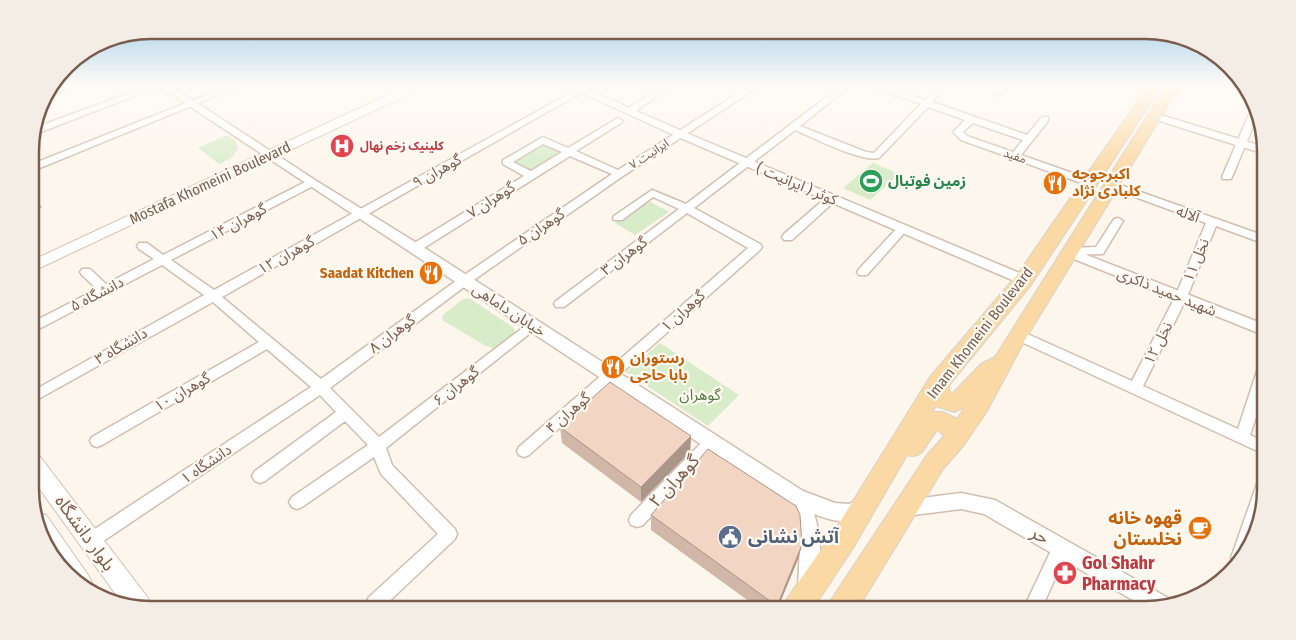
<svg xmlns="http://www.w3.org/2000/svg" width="1296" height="640" font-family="'Fira Sans Condensed','Noto Sans Arabic',sans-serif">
<rect width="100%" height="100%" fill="#fdf6ec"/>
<g fill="#d8ecc9">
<path d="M227 135 236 141 238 149 231 158 219 164 198 148Z"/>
<path d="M543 143 562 152 530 172 511 162Z"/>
<path d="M873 163 899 174 870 200 843 188Z"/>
<path d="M649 201 669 212 635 235 615 223Z"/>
<path d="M469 298 514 328 515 333 494 348 486 346 442 320 443 315 463 299Z"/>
<path d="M660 343 739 395 708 426 626 372Z"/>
</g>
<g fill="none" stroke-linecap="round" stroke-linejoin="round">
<g stroke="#d1beb0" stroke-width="3">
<g id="minor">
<path d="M64 86H76L43 97 48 91Z"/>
<path d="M149 86H160L33 135 34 128Z"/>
<path d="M229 86H240L30 172V165Z"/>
<path d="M583 86H593L222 297 321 379 460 278 612 174 570 156 419 251H411L409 248 411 245 524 176 503 164V160L543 137 568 148 618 118 623 121 621 123 576 151 618 170 738 93 722 86H733L744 90 750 86H759L623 176 468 284 330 388 379 437 529 323H537L539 326 386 448 392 465 455 529 457 534 455 539 381 609H369L366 603 369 597 438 534 381 474 374 457 302 507 297 509 292 507 289 502 292 497 368 445 345 421 265 481 260 483 255 481 252 476 255 471 336 412 320 395 96 546 90 549 84 546 82 541 84 536 311 387 267 349 102 445 97 447 92 445 90 441 92 437 259 342 213 302 31 403V392L204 295 162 265 31 333V323L97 289 82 275 80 272 82 269H90L106 284 154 259 139 249 137 246 139 243H147L163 255 307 181H315V185L171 260 214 290ZM543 144 562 152 531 171 513 162Z"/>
<path d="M662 86H671L633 113H627V109Z"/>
<path d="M841 86H850L800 126 866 152 874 153 921 104 874 88 873 86H885L925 100 938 86H947L932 102 1027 135 1042 117H1048V121L1021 155 1095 181 1096 183 1095 185H1087L961 140 953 132 965 120 928 107 879 158C860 162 814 138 795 130L694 208 760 244 762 247 760 250 529 455 524 457 519 455 517 451 519 447 748 248 687 213 564 307H556L554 304 556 301 679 209 653 197 622 220H614L613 218 614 216 652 190 686 204ZM973 123 1023 140 1013 152 967 136 963 132Z"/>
<path d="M1000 86H1008L1001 95H995L994 93Z"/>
<path d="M1254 109 1257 117 1232 177 1231 179H1223L1222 177 1250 112Z"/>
<path d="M1112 182 1265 236V244L1216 226 1187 297 1143 386 1238 429 1259 365 1261 361 1266 360V387L1250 435 1266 442V455L1013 338 1012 335 1013 332H1023L1132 381 1175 297 1206 223 1108 187V183Z"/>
<path d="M832 195 837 198 836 200 792 240H784L782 237 784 234 828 196Z"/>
<path d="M30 200 40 207 30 212Z"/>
<path d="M1118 218 1123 221 1103 254 1065 255 1063 252 1065 249 1069 248 1096 247 1114 219Z"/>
<path d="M902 226 906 227 907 229 906 231 867 275H859L857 272 859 269 898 227Z"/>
<path d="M711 436 716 438 718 442 716 446 643 525 637 527 631 525 629 520 631 515 706 438Z"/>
<path d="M1266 474V489L1252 544 1234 564 1231 558 1258 481 1261 476Z"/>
<path d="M1061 539 1067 542 1069 547 1041 610H1023L1055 542Z"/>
</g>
</g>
<g stroke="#d1beb0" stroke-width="3">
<g id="tertiary">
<path d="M159 86H171L315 180 420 245 803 491 835 503 849 504 862 499 869 501 871 507 869 513C848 525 835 522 814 514 821 532 823 575 815 593L808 596 801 593 798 586 800 548 797 521 743 472Z"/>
<path d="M567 86H580L684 132 1029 277 1031 280 1029 283H1019L676 136Z"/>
<path d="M1154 113 1265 147V154L1150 118 1149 116 1150 114Z"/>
<path d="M1069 248 1266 325V336L1064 255 1062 252 1064 249Z"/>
<path d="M961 493 995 500 1170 599 1172 603 1150 610 984 514 961 509 906 516 899 514 897 508 899 502 906 500Z"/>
</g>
</g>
<g stroke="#d6c0b0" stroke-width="2">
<g id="secondary">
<path d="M407 86H422L420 89 31 272V261Z"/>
<path d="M31 451 38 454 148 598 151 607 150 610 122 603 31 477Z"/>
<path d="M38 512 46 515 88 575 92 583 89 590 55 562 35 513Z"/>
</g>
</g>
<g stroke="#dad1cd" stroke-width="2">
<path id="primary" d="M1148 86H1162L1031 285 949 385V391L952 394 981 364 995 357 1166 86H1180L1026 338 987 411 964 445 943 469 857 610H827L831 600 927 455 944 436 938 430C927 439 925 461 907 455L853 548 812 610H782L786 600 835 530 930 377 1017 275ZM936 406 954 412 965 407 957 419 943 412H932Z"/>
</g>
<use href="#minor" fill="#fff" fill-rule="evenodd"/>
<use href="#tertiary" fill="#fff" fill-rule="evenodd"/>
<use href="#secondary" fill="#fff" fill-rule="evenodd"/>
<use href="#primary" fill="#fbd9a5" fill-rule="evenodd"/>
</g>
<g fill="#d1b7a8">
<path d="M560 427 691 436 690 452 641 502 562 443Z"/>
<path d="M651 515 798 559 777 610H761L651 530Z"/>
</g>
<g fill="#aa9588">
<path d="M691 436 690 452 641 502V487Z"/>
<path d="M802 545 798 559 777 610H776Z"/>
</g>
<g fill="#f3d5c3" stroke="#aa9588">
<path d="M610 382 691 436 641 487 560 427Z"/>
<path d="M708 449 796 506 800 515 802 545 777 606 651 515Z"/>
</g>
<linearGradient id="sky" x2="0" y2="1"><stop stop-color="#97c7e8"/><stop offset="0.49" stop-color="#fefbf6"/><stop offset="1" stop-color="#fefbf6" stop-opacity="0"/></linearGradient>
<rect width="1296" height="175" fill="url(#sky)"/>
<defs>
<g id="hospital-disc" transform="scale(1.25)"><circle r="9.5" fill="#e0444e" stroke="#fffaf3"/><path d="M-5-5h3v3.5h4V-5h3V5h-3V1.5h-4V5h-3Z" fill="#fff"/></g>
<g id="stadium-disc" transform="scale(1.25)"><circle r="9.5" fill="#2e9e5b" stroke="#fffaf3"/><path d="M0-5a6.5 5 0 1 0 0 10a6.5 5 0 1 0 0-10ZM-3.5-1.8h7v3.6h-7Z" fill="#fff"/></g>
<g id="restaurant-disc" transform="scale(1.25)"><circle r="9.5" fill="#e8710a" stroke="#fffaf3"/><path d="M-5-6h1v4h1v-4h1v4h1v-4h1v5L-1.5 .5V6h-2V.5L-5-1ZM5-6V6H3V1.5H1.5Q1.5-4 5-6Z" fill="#fff"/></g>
<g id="cafe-disc" transform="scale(1.25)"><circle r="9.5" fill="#e8710a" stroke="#fffaf3"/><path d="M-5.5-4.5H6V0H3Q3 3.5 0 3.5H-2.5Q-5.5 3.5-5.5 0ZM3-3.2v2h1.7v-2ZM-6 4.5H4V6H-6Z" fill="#fff"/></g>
<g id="civic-disc" transform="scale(1.25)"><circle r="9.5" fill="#5c6f8a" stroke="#fffaf3"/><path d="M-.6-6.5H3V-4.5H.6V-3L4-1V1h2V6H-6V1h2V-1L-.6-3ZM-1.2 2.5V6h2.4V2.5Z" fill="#fff"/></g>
<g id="pharmacy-disc" transform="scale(1.25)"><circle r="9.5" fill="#e0444e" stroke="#fffaf3"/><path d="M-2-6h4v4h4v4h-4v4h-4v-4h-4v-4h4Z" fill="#fff"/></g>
</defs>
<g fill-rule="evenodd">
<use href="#hospital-disc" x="342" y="146"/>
<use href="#stadium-disc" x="871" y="181"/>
<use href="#restaurant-disc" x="1055" y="183"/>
<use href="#restaurant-disc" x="431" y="273"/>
<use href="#restaurant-disc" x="613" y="367"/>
<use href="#cafe-disc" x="1200" y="528"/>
<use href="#civic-disc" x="730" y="537"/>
<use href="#pharmacy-disc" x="1065" y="573"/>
</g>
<g text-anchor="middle" stroke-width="4.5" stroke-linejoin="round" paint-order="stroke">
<g font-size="12" font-weight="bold" fill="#be3a42" stroke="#fffaf3" text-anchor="start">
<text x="360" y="150">کلینیک زخم نهال</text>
</g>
<g font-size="12" fill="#7a5c4d" stroke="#fffaf3">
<text transform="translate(649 154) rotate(-33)" y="4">ایرانیت ۷</text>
<text transform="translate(1015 156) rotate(19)" y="4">مفید</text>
</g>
<g font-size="15" fill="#7a5c4d" stroke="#fffaf3">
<text transform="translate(437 171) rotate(-29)" y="5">گوهران ۹</text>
<text transform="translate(210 183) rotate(-25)" y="5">Mostafa Khomeini Boulevard</text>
<text transform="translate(797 184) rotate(23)" y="5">کوثر ( ایرانیت )</text>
<text transform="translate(491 200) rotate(-33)" y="5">گوهران ۷</text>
<text transform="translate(1188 214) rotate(20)" y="5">آلاله</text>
<text transform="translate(238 222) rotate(-28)" y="5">گوهران ۱۴</text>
<text transform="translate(541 227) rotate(-34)" y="5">گوهران ۵</text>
<text transform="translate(286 255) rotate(-29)" y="5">گوهران ۱۲</text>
<text transform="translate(624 256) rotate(-37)" y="5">گوهران ۳</text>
<text transform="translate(1196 260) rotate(-67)" y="5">نخل ۱۱</text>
<text transform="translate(1167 292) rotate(22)" y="5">شهید حمید ذاکری</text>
<text transform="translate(97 294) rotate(-27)" y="5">دانشگاه ۵</text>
<text transform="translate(509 310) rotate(33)" y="5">خیابان داماهی</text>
<text transform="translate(683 311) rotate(-42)" y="5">گوهران ۱</text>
<text transform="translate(980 333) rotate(-52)" y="5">Imam Khomeini Boulevard</text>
<text transform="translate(392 334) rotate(-37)" y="5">گوهران ۸</text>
<text transform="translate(1158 343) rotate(-63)" y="5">نخل ۱۲</text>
<text transform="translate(121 346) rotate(-30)" y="5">دانشگاه ۳</text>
<text transform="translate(456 386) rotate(-38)" y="5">گوهران ۶</text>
<text transform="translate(182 392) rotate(-30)" y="5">گوهران ۱۰</text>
<text transform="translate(568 413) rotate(-41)" y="5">گوهران ۴</text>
<text transform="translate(206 464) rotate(-34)" y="5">دانشگاه ۱</text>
</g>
<g font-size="15" font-weight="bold" fill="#c56008" stroke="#fffaf3" text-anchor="start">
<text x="1072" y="179">اکبرجوجه<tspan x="1072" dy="17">کلبادی نژاد</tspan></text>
<text x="414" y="278" text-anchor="end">Saadat Kitchen</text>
<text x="630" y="363">رستوران<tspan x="630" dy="17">بابا حاجی</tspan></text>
</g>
<g font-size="15" font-weight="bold" fill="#27864d" stroke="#fffaf3" text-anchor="start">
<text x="888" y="186">زمین فوتبال</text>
</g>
<g font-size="15" fill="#537a41" stroke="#fffaf3">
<text x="700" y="400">گوهران</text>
</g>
<g font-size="18" fill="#7a5c4d" stroke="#fffaf3">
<text transform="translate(674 481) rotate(-47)" y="6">گوهران ۲</text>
<text transform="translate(85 533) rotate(54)" y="6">بلوار دانشگاه</text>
<text transform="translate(1040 535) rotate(29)" y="6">حر</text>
</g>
<g font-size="18" font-weight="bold" fill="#c56008" stroke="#fffaf3" text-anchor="end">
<text x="1182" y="524">قهوه خانه<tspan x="1182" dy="21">نخلستان</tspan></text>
</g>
<g font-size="18" font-weight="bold" fill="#4e5e75" stroke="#fffaf3" text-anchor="start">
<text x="748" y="543">آتش نشانی</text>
</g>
<g font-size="18" font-weight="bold" fill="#be3a42" stroke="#fffaf3" text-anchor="start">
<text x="1082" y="569">Gol Shahr<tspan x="1082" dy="21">Pharmacy</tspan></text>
</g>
</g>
<path d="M0 0H1296V640H0ZM151 39H1145A112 112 0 0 1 1257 151V489A112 112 0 0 1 1145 601H151A112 112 0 0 1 39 489V151A112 112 0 0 1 151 39Z" fill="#f4ede6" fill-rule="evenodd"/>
<path fill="none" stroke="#7a5c4d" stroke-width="2.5" d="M151 39H1145A112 112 0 0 1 1257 151V489A112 112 0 0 1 1145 601H151A112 112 0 0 1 39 489V151A112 112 0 0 1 151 39Z"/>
</svg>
